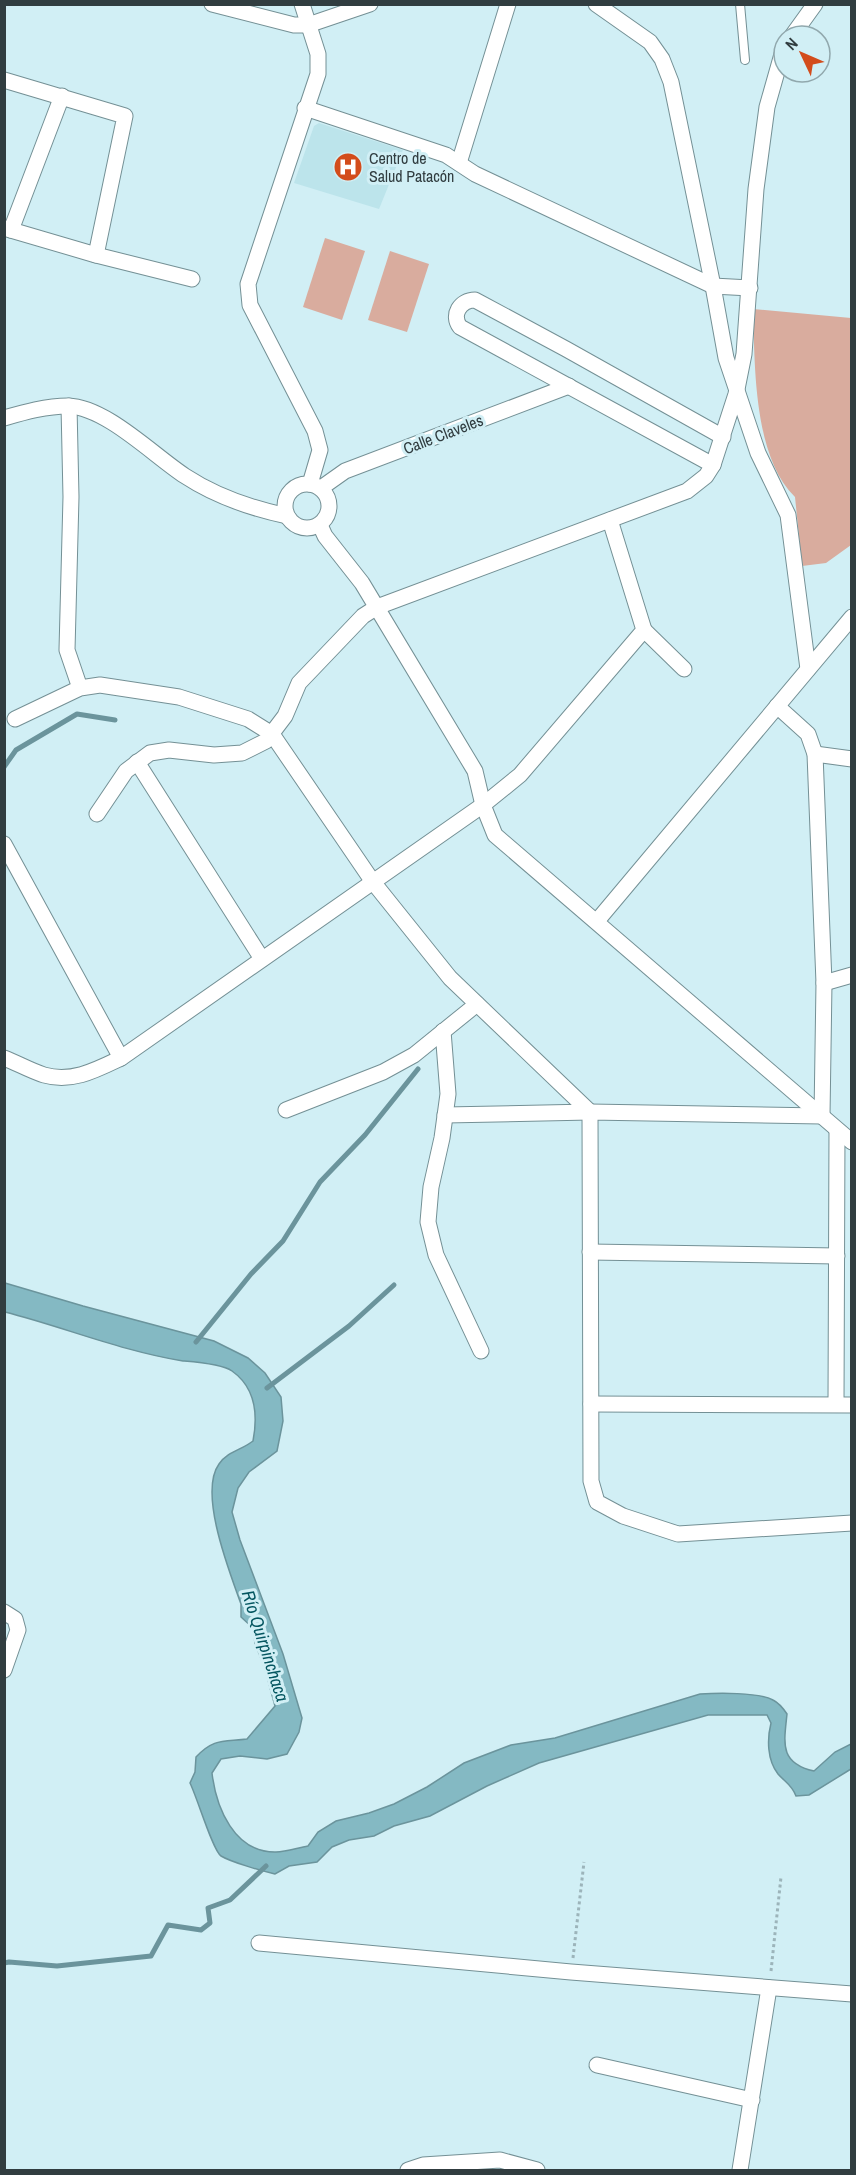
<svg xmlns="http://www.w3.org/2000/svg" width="856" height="2175" font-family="'Archivo Narrow',sans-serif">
<rect width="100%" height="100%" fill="#d1eff5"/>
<path fill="#bce4eb" d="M319 123 403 150 379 209 294 183 314 126Z"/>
<g fill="#d9ac9e">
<path d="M325 238 365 251 342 320 303 307Z"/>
<path d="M390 251 429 264 407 332 368 320Z"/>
<path d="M753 309 851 318V545L826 563 802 566 795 497C753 456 755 365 753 309Z"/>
</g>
<path fill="#84b9c3" stroke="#6b949c" stroke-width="1.5" d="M5 1283 83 1306 214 1341 248 1358 265 1373 281 1397 283 1421 277 1451 249 1472 238 1488 232 1512 240 1540 283 1654 302 1718 299 1732 287 1754 267 1759 240 1756 221 1759 212 1773C216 1807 234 1853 276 1852 286 1852 297 1848 308 1846L318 1832 336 1821 369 1813 394 1804 427 1787 464 1763 511 1745 555 1738 700 1694C717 1693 758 1692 773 1700 779 1703 783 1708 787 1714 784 1743 779 1763 814 1771L835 1752 851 1744V1769L809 1795 796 1796C792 1785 785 1782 778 1774 767 1760 767 1739 771 1723L767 1715H708L539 1763 487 1786 430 1816 394 1826 374 1836 349 1840 332 1847 317 1862 289 1866 275 1874C262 1871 231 1862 221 1856 213 1851 197 1797 190 1783L195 1772 196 1757C214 1738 223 1742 247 1739L275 1706 265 1669 255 1643 253 1628 241 1617V1604C230 1573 198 1493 219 1464 228 1451 242 1450 253 1441 258 1415 256 1388 232 1371 222 1364 195 1362 183 1361 121 1351 64 1327 5 1312Z"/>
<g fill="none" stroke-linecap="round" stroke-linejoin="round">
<g stroke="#6b949c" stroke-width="5">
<path d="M4 767 16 750 77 714 115 720"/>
<path d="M196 1342 251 1274 283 1241 320 1182 365 1135 418 1069"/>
<path d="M267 1388 349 1326 394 1285"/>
<path d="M4 1963 9 1962 57 1966 151 1956 168 1925 201 1930 210 1923 208 1908 230 1900 266 1866"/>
</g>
<g stroke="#749095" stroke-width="10">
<path id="service" d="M740 4 745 60"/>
</g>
<g stroke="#749095" stroke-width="17">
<g id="minor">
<path d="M212 4 294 25H308L370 4"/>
<path d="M302 4 318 54V74L248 284 250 305 315 431 320 450 310 484"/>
<path d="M596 4 650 42 662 59 671 82 713 286 726 358 758 453 788 515 808 669"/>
<path d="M792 36 815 4"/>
<path d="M4 80 125 116 96 255"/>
<path d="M305 108 446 155 475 174 713 286 750 288"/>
<path d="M459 163 508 4"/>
<path d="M4 228 96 255 192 279"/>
<path d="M11 230 62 96"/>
<path d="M69 406 71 497 67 650 80 688"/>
<path d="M4 418C25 412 46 406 68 406 106 407 153 455 185 476 217 497 250 508 287 516"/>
<path d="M713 465 460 327C451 315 460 300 475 300L566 349 723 437"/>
<circle cx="307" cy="506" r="22"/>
<path d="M321 488 345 471 569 386"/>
<path d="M320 525 325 536 362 583 475 771 483 805 495 835 852 1142"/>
<path d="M644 630 684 669"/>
<path d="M777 706 808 734 815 754 824 983 822 1116 590 1112 591 1481 597 1502 623 1516 678 1534 852 1523"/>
<path d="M15 719 80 688 100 685 179 697 248 719 272 734 373 882 450 978 590 1112 445 1115"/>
<path d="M815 754 852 759"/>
<path d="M137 762 262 959"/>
<path d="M97 814 126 771 150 753 169 750 214 755 242 753 266 741 285 716 299 683 363 616 377 607 687 491 706 476 713 465 736 394 744 354 756 189 767 107 784 47"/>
<path d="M4 844 121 1058"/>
<path d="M597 921 852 617"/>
<path d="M824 983 852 975"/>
<path d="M443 1031 448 1094 442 1138 431 1187 428 1222 436 1255 481 1351"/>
<path d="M4 1058C17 1063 31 1071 44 1075 72 1083 96 1070 121 1058L483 805 520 775 644 630 610 520"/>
<path d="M286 1110 383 1072 414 1055 477 1004"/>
<path d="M590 1252 837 1256"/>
<path d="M591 1404 852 1405"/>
<path d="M836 1404 837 1130"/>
<path d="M4 1612 15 1619 18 1630 4 1670"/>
<path d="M259 1943 571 1972 852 1994"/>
<path d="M597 2065 752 2100"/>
<path d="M408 2170 423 2165 500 2160 537 2170"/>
<path d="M740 2170 769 1988"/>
</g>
</g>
<g stroke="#9cb4ba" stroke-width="3" stroke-dasharray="3 3" stroke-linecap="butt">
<path d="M573 1958 584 1862"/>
<path d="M771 1971 781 1877"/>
</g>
<use href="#service" stroke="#fff" stroke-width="8"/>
<use href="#minor" stroke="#fff" stroke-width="15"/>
</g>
<defs>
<g id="hospital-disc" transform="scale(1.5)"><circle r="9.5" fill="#d34c1b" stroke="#d1eff5"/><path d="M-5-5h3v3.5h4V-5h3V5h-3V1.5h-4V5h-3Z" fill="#fff"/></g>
</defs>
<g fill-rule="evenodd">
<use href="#hospital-disc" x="348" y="167"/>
</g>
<g text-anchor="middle" stroke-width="6" stroke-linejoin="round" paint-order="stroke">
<g font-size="16" fill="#313d40" stroke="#d1eff5" text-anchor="start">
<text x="369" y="164">Centro de<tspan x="369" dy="18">Salud Patacón</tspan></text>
</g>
<g font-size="16" fill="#313d40" stroke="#d1eff5">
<text transform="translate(443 434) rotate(-21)" y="6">Calle Claveles</text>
</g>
<g font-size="18" font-style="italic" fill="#055660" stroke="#d1eff5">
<text transform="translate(265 1646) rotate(72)" y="6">Río Quirpinchaca</text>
</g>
</g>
<rect width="856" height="2175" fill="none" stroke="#313d40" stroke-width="12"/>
<g transform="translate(802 54) rotate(314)"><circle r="28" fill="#d1eff5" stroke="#91a8ad" stroke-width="1.5"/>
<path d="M0-4.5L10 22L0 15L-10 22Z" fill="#d34c1b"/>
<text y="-9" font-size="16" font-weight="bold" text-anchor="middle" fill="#313d40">N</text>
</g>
</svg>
